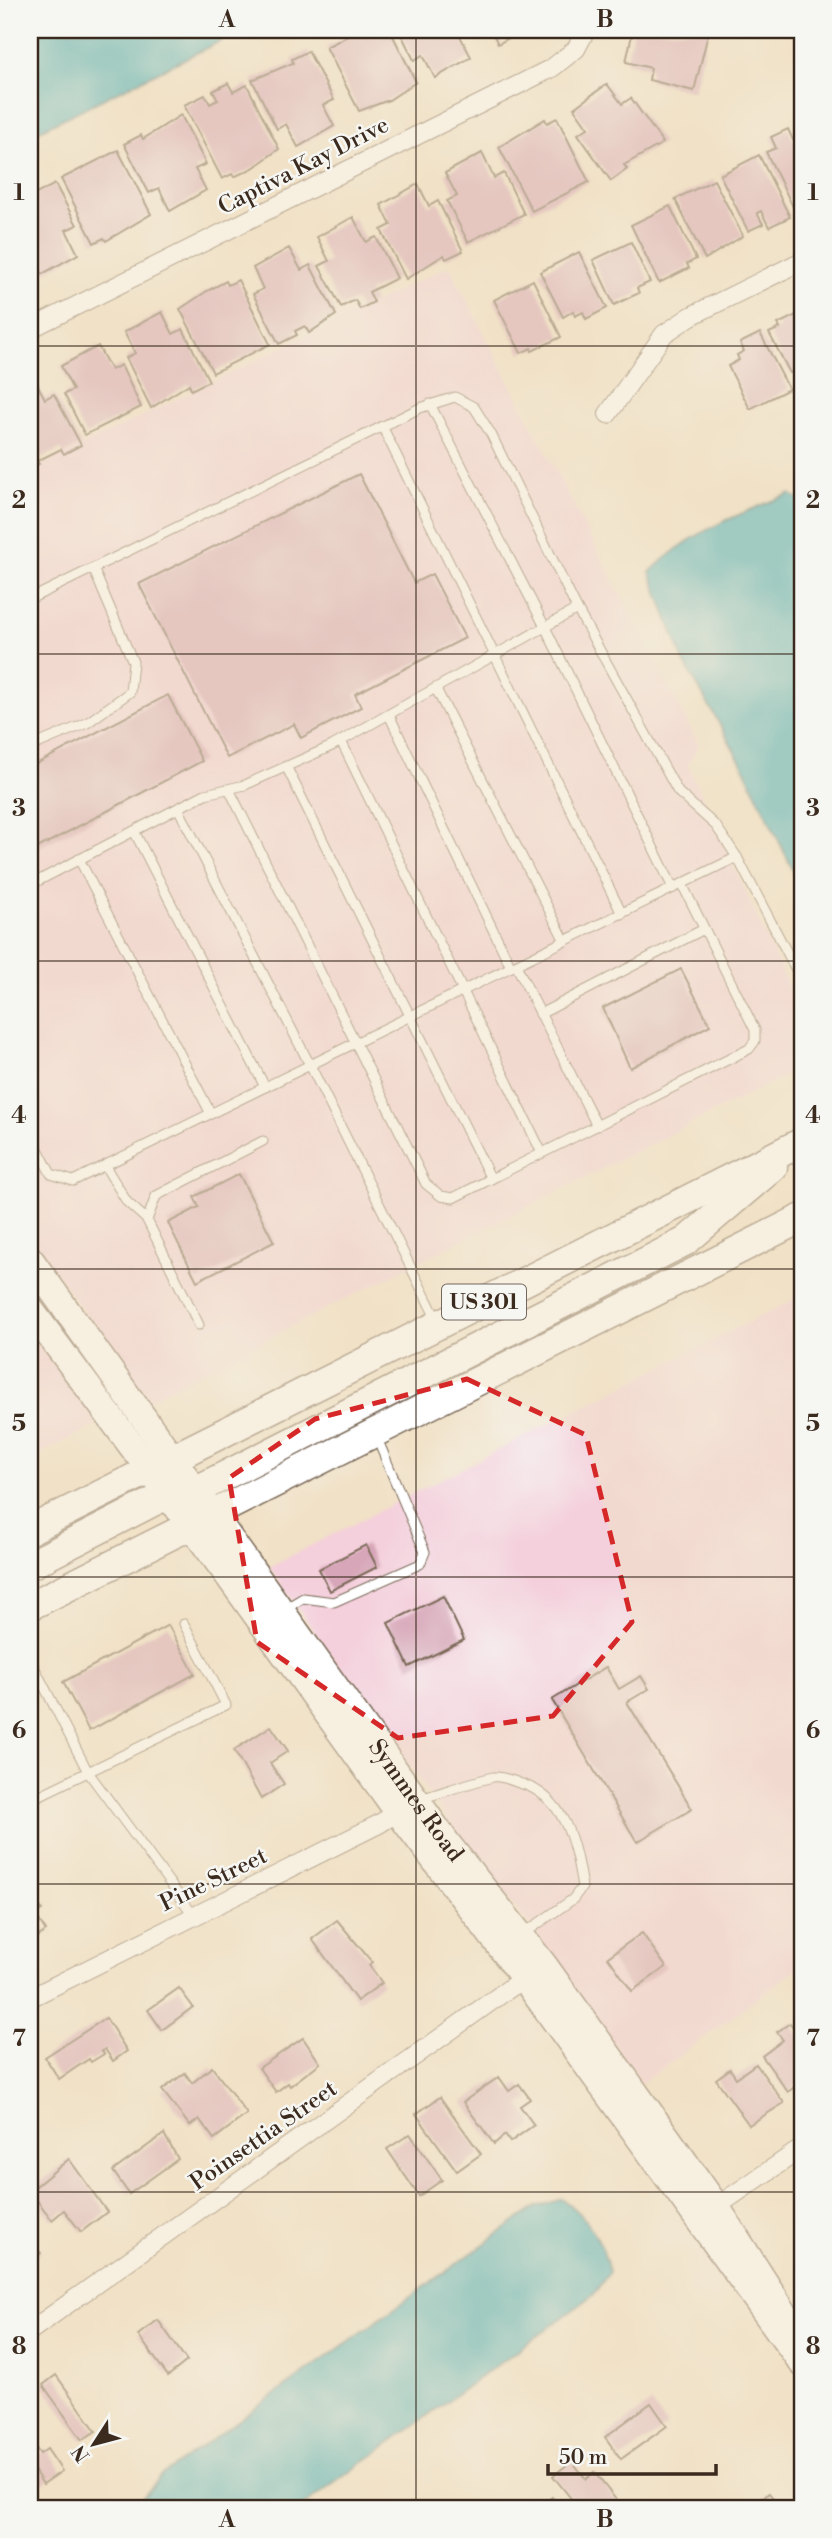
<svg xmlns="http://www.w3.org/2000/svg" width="832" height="2538" font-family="'Libre Bodoni',serif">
<rect width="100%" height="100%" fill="#f6f6f2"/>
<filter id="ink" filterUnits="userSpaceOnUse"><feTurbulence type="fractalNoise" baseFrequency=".0143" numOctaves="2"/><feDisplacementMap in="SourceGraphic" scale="14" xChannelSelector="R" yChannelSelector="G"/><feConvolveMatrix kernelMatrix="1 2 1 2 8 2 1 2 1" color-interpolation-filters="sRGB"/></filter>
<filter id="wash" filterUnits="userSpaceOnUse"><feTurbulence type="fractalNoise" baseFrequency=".00686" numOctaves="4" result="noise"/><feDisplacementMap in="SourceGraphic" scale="28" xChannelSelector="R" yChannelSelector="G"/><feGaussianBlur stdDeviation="1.57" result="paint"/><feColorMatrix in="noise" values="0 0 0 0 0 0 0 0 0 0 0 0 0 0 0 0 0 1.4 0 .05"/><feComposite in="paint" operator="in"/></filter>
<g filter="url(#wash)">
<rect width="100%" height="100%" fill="#f1e1c6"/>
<g fill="#f4cfdc">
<path d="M449 266 699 745 688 765 802 1017V1067L147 1400 30 1237V471Z"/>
<path d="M802 1295V1965L641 2084 540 1939 458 1835 269 1567Z"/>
<path d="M30 1331 98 1424 30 1459Z"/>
</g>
<g fill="#3faebb" stroke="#3d6c6c" stroke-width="2">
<path d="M30 30H243L30 135Z"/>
<path d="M790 494 802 501V889L742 764 683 660 650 572C689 532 739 514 790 494Z"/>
<path d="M562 2199C588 2218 603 2241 609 2273L592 2296 300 2508H142L139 2502 161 2476 536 2207Z"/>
</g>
<g id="blocks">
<g fill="#d7a6b8">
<path d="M359 30H390L416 82 389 100 359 111 326 47Z"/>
<path d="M399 30H472L460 36 471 57 435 78 423 55 414 60Z"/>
<path d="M491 30H524L498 44Z"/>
<path d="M633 30H709L694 91 649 80 651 68 626 62Z"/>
<path d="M308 51 334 100 323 105 334 126 298 147 286 124 277 129 252 80 293 63 292 59Z"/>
<path d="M228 83 233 92 247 85 279 149 253 168 234 177 232 174 222 179 184 105 205 95 210 104 218 100 213 91Z"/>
<path d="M607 84 622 104 631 98 663 143 624 165 627 169 611 181 578 134 588 128 574 108Z"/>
<path d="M181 115 206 164 195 169 206 190 170 211 159 188 149 193 124 144 141 135 143 139Z"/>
<path d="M557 118 589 182 532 211 499 147 545 119 547 123Z"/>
<path d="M788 129 793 140 802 135V210L796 213 766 152 776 148 771 137Z"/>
<path d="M118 150 151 214 106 241 104 238 94 243 61 179Z"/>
<path d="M482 153 494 178 504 173 524 214 468 242 447 201 457 196 445 173Z"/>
<path d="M759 155 790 217 769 227 761 211 757 213 763 224 748 231 720 175Z"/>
<path d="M714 180 743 236 705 259 675 199Z"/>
<path d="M55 184 77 225 66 230 78 254 42 274 30 250V197Z"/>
<path d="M418 184 429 206 438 201 463 251 446 259 444 255 406 279 381 230 391 225 381 205Z"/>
<path d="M670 206 696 259 687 264 689 268 659 283 631 225Z"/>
<path d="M353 217 366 242 376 237 397 278 369 292 374 302 360 309 355 300 341 307 319 266 329 261 317 237Z"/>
<path d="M631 242 650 282 637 288 639 293 614 305 593 260Z"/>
<path d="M289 248 301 270 310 265 336 315 309 333 305 326 295 331 297 335 279 344 253 294 263 289 253 268Z"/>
<path d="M579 252 607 308 586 319 583 312 575 316 573 311 563 317 540 272Z"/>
<path d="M238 280 270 344 213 373 180 309 207 291 226 281 228 285Z"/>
<path d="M533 280 561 337 532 351 531 348 521 353 494 300Z"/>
<path d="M162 312 173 334 183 329 209 381 191 390 189 384 151 408 126 358 135 353 124 332Z"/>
<path d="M802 312V375L797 378 793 372 790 373 769 333 780 328 778 324Z"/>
<path d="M760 333 789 389 750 409 728 366 739 360 737 355 744 351 740 343Z"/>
<path d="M98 346 111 370 121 365 141 407 85 435 64 394 73 390 61 366Z"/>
<path d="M33 376 45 399 54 394 81 445 64 454 61 449 37 461 39 464 30 469V378Z"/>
<path d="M359 474 414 583 432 574 465 638 355 694 361 707 301 738 294 724 227 758 139 584Z"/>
<path d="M168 695 202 761 30 852V767Z"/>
<path d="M681 969 710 1025 630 1068 603 1008Z"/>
<path d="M239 1174 274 1242 197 1281 168 1223 199 1207 194 1197Z"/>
<path d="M366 1545 377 1567 330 1591 319 1569Z"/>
<path d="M443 1596 464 1640 409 1667 388 1623Z"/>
<path d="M168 1625 195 1674 89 1731 63 1682Z"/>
<path d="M606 1667 619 1689 641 1676 649 1689 627 1702 692 1809 637 1842 552 1700Z"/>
<path d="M271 1726 288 1751 270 1763 284 1784 261 1799 234 1750Z"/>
<path d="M30 1891 42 1910 35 1914 46 1931 30 1942Z"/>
<path d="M337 1920 372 1962 369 1965 382 1983 357 2001 312 1939Z"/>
<path d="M642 1933 666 1967 632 1991 608 1957Z"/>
<path d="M179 1988 193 2007 162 2030 148 2010Z"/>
<path d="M106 2018 127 2051 113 2061 105 2049 102 2051 104 2054 91 2062 89 2059 59 2079 45 2057Z"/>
<path d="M790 2023 802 2039V2089L798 2084 788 2092 762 2056 783 2040 777 2032Z"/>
<path d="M303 2038 320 2063 290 2086 288 2083 276 2092 259 2068Z"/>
<path d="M756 2064 784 2103 749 2125 716 2079 730 2069 736 2078Z"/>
<path d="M212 2067 247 2114 214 2139 199 2119 190 2126 162 2090 185 2073 192 2083Z"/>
<path d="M499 2077 509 2091 519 2084 530 2099 520 2106 534 2125 510 2142 505 2135 494 2144 463 2102Z"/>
<path d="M440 2097 481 2154 457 2171 416 2114Z"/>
<path d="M164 2134 178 2159 129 2194 113 2171Z"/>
<path d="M410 2134 442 2180 419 2196 387 2149Z"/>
<path d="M69 2159 107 2212 81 2232 64 2210 52 2220 30 2191Z"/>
<path d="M30 2238 41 2253 30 2262Z"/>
<path d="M158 2320 187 2361 168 2376 138 2335Z"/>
<path d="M56 2375 96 2431 82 2440 43 2385Z"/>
<path d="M651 2403 667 2426 621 2459 605 2437Z"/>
<path d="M30 2440 40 2454 47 2449 62 2471 43 2484 30 2464Z"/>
<path d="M572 2461 586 2479 594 2472 621 2506 575 2508 577 2506 553 2476Z"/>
<path d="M769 2493 781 2508H750Z"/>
<path d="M552 2497 560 2508H538Z"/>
</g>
</g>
</g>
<g filter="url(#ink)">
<use href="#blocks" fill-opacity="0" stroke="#7b6a59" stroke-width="2"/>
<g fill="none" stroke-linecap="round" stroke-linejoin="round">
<g stroke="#7b6a59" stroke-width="11">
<g id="lane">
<path d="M430 404 545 627 673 888"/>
<path d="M382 426 622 914"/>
<path d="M30 599 420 408 455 397 474 407 491 434 577 609 332 746 245 785 205 794 30 885"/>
<path d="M577 609 678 792 716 826 737 857"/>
<path d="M436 689 565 941"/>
<path d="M389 715 511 967"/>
<path d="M341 741 542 1153"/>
<path d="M30 747 87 723 130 692 133 662 93 568"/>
<path d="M286 766 491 1179"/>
<path d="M229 789 426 1184 441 1196 453 1198 749 1049 755 1041V1030L682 884"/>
<path d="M178 808 310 1065 737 857 802 981"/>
<path d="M134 831 265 1087"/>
<path d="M79 859 211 1114"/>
<path d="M516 965 597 1126"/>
<path d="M540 1014 704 929"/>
<path d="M30 1134 51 1174 73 1181 310 1065 437 1320"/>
<path d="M105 1166 127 1202 147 1220 199 1325"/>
<path d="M147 1220 156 1196 263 1141"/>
<path d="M283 1610 303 1598 334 1602 420 1564 425 1552 376 1436"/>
<path d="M30 1659 88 1772 194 1916"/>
<path d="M420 1799C444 1792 468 1783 493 1777 501 1776 511 1780 519 1783 566 1796 575 1844 582 1887L573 1899 522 1935"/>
<path d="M30 1800 226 1705 184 1624"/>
</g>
</g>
<g stroke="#7b6a59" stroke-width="20">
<g id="street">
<path d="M30 329 552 68 576 49 586 30"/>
<path d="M608 414 664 334 691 316 802 261"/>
<path d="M30 1998 379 1824 407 1806"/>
<path d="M707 2213 802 2148"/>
<path d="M30 2331 524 1978"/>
</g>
</g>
<g stroke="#7b6a59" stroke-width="29">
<g id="secondary">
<path id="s1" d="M30 1259 447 1843 544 1965 632 2088 716 2206 802 2341"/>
<path d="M30 1309 224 1570 398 1812 524 1978 802 2363"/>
</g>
</g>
<g stroke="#7b6a59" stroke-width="31">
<g id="primary">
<path d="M173 1502 686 1241 773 1167"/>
<path d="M30 1530 802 1142"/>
<path d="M30 1565 186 1485"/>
<path d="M30 1606 802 1218"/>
</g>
</g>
<use href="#lane" stroke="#fff" stroke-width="9"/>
<use href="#street" stroke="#fff" stroke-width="18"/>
<use href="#secondary" stroke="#fff" stroke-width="26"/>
<use href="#primary" stroke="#fff" stroke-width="28"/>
</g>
</g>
<path d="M0 0H832V2538H0ZM467 1379 586 1435 632 1622 553 1716 398 1738 257 1642 229 1478 315 1419Z" fill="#f1e1c6" fill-opacity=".55" fill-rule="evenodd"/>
<path fill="none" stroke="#d62828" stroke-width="5" stroke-dasharray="14 9" stroke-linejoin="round" d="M467 1379 586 1435 632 1622 553 1716 398 1738 257 1642 229 1478 315 1419Z"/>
<path fill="none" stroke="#3b2a1e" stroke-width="2" stroke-opacity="0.55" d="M416 30V2508M30 346H802M30 654H802M30 961H802M30 1269H802M30 1577H802M30 1884H802M30 2192H802"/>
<g text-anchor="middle" stroke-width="5" stroke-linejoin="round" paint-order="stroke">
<rect fill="#f6f6f2" stroke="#73675e" stroke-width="2" x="442" y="1284.5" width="84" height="35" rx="5"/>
<g font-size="21" font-weight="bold" fill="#3b2a1e">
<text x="484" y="1309">US 301</text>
</g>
<g font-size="23" fill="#3b2a1e" stroke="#f6f6f2">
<text transform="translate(303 165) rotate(-27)" y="8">Captiva Kay Drive</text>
<text dy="8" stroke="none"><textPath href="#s1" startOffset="665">Symmes Road</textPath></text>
<text transform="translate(213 1879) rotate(-26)" y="8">Pine Street</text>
<text transform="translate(263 2135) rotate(-35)" y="8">Poinsettia Street</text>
</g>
</g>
<rect width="832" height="2538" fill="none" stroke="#f6f6f2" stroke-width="77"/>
<g transform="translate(94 2444) rotate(234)" stroke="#f6f6f2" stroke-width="5" paint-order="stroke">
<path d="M0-5L12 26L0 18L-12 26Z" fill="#3b2a1e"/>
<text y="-10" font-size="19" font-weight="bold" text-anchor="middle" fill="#3b2a1e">N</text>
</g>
<path d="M548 2464v10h168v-10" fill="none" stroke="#3b2a1e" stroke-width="3.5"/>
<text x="559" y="2464" font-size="21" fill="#3b2a1e" stroke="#f6f6f2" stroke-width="5" paint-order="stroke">50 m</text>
<rect x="38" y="38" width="756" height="2462" fill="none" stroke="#3b2a1e" stroke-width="2.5"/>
<g font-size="23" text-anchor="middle" font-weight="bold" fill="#3b2a1e">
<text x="227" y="27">A</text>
<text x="605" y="27">B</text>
<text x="19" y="200">1</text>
<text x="813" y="200">1</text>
<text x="19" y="508">2</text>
<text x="813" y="508">2</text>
<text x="19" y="816">3</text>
<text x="813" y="816">3</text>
<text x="19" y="1123">4</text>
<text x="813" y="1123">4</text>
<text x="19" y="1431">5</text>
<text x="813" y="1431">5</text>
<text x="19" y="1738">6</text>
<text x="813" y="1738">6</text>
<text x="19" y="2046">7</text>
<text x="813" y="2046">7</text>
<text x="19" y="2354">8</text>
<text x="813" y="2354">8</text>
<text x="227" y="2527">A</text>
<text x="605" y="2527">B</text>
</g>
</svg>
